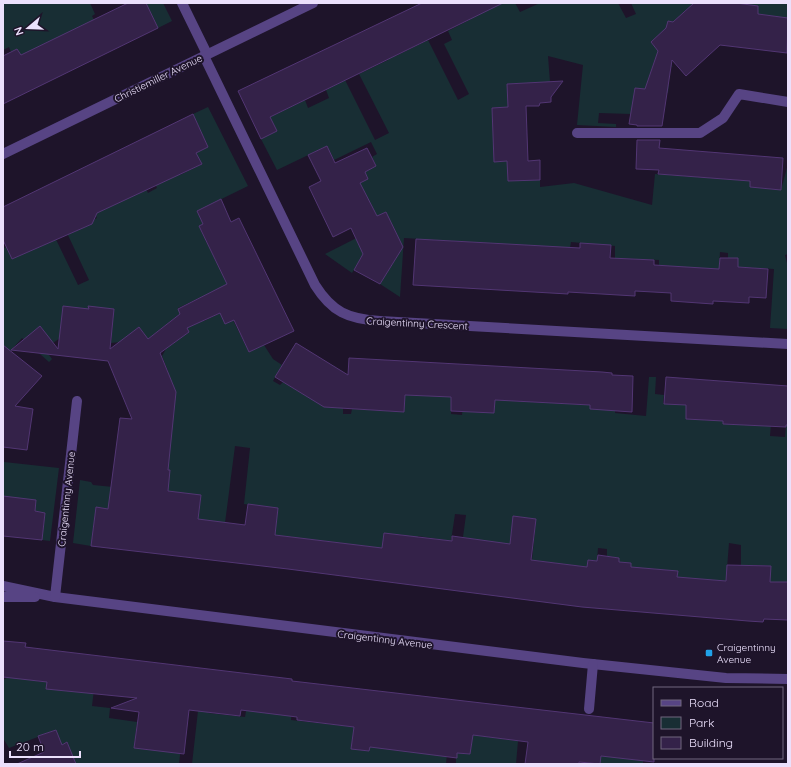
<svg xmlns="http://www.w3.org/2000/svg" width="791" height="767" font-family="Quicksand,sans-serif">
<rect width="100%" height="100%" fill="#1e142a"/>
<g fill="#182e34">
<path d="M3 3H90L95 14 92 16 94 20 21 56 17 49 11 52 9 47 3 50Z"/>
<path d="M146 3H163L172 21 158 28Z"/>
<path d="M515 3 520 12 540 3H618L626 18 636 14 631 3H694L651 42 673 67 655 60 648 80 669 85 668 93 635 88 631 114 599 113 598 123 616 124V127L577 125 583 65 548 56 550 82 507 84 508 107 492 108 494 161H507L508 181 540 180V187L574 183 652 205 655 174 750 181V187L781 190 788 164V254L785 255 788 267V329L770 328 774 269 738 267V259L728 258V253L720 252 719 269 668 266 659 265V260L615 258V246L571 242 570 248 404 238 400 297 380 284 398 255 372 240 352 273 325 254 390 221 386 212 369 220 353 187 368 179 365 172 376 166 372 157 377 154 371 142 334 160 327 146 277 170 261 139 277 131 270 117 305 100 308 108 329 98 326 90 345 80 375 140 389 133 359 74 388 60 379 42 387 39 396 56 428 40 458 100 469 94 444 44 452 40 448 31 471 19 464 5Z"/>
<path d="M736 3H788V18L758 14V6Z"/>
<path d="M208 107 248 186 197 211 203 224 199 226 228 285 178 308 180 314 148 339 139 327 120 342 111 343 114 309 102 308 53 343 32 333 52 359 49 362 22 338 3 359V249L6 247 12 259 43 244 49 225 78 285 89 280 67 233 97 218 83 190 134 164 148 193 157 188 151 175 174 164 180 175 202 164 196 153 208 147 193 114Z"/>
<path d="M199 310 204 321 220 313 233 320 249 352 264 345 273 359 282 365 273 381 280 385 283 382 310 398 330 364 336 367 327 407 343 408V414H351L352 409 403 412 405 394 451 397V414L462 415 465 385 473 412 494 413 495 400 590 405V409H599L618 380 615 413 646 416 649 377H656L655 394 664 395 663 403 686 405V419L771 424 770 436 785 437 786 425H788V582H770V566L752 565 741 581V545L729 543 726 581 677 577 678 571 646 568 629 577 631 563 619 562V558L607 556V549L598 548 597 561 588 560 587 567 532 560 536 519 514 516 508 558 478 540 463 537 466 515 455 514 451 541 418 536 416 550 403 535 384 533 382 548 284 536 282 549 273 548 278 508 244 504 250 448 235 446 225 523 198 520 201 495 131 512 96 507 91 546 73 543 80 480 91 482 93 485 133 489 135 476 169 480 170 470 150 468 156 376 168 371 162 356 166 349 189 332 183 318Z"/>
<path d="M4 462 59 468 50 541 42 540 45 513 35 512 3 496Z"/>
<path d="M20 671 30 680 43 682 44 674 95 681 92 706 110 708 109 718 137 722 134 748 149 750 151 734 182 737 179 764H76L67 743 47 751 60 741 56 730 9 748 3 738V680Z"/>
<path d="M200 693 210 694 208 713 245 717 246 711H254L292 705 291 720 354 727 351 749 369 751 375 707 449 733 446 764H192Z"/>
<path d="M473 735 518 741 516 764H456V752L470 754Z"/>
<path d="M601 756 643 760V764H592Z"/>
</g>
<g fill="#342249" stroke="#523673">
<path d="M128 3H146L158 28 3 104V56L17 49 21 55Z"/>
<path d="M422 3H503L270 117 277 131 261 139 238 91Z"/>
<path d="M694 3H736L758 6V14L788 18 787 53 720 45 686 76 672 60 662 126H637V125L629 124 635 88 645 89 658 51 651 42 666 28 668 21 673 22Z"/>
<path d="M563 81 551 97V102L540 103 539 106H526L528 161 540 160V180L508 181 507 161 494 162 492 108 508 107 507 84Z"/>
<path d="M193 114 208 147 196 153 202 164 97 213 92 224 12 259 3 240V207Z"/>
<path d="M637 140H660L659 148 783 158 781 190 750 187V181L658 174 659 170 636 169Z"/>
<path d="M327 146 335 163 367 148 376 166 365 172 368 179 360 183 377 216 386 212 403 247 380 284 354 270 363 254 351 228 333 237 309 187 321 181 308 155Z"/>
<path d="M221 199 231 222 239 218 294 331 249 352 234 320 225 324 220 313 187 328 189 332 160 353 176 392 168 470H170L168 491 201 495 198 519 245 525 248 504 278 508 275 535 382 548 384 533 452 541V536L510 544 513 516 536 519 531 560 587 567 588 560 597 561 598 555 619 558V562L631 563V567L678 571 677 577 726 581 727 565 771 566 770 582H788V620L764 619 763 622 748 621 582 607 288 569 91 546 96 507 108 509 120 418 132 419 108 361 11 350 40 326 58 349 63 306 89 309 88 306 114 309 110 349 139 327 148 339 180 314 178 309 227 284 199 226 203 224 197 211Z"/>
<path d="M416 239 580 248V243L611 245 610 258 654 260V265L719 269 720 258H738V267L768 269 766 298 749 297V303L713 301V304L671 301V293L635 291V296L568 292V294L413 285Z"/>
<path d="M296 343 348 375 349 358 602 372 612 373V375L633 376 632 412 590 409V405L495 400 494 413 451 411V397L405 395 404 412 324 407 275 377Z"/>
<path d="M3 345 42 376 15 406 33 409 27 450 3 447Z"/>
<path d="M666 377 788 386V425H786V427L723 424V421L686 419V405L664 404Z"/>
<path d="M3 496 36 500 35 511 45 513 42 540 3 536Z"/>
<path d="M3 641 26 643 25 647 292 679V681L654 723V762L601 756 600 764 579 762V764H525L528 742 473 735 470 754 457 753V758L370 747 369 751 351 749 354 727 297 720V717L241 710 240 716 189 710 184 754 134 748 139 712 111 708 137 698 46 689 47 682 3 677Z"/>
<path d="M56 730 62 745 67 742 76 764H17L44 752 38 736Z"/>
</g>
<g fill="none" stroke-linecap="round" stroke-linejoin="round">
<g stroke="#574484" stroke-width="10">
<path d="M182 3 207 54"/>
<path d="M204 56 315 285C332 312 348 319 380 321L788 344"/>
<path d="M577 133H700L723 118 739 94 788 102"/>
<path d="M3 154 313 3"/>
<path d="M3 586 55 597 583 663 726 678 788 679"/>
<path d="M3 597H35"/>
<path d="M55 597 77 401"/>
<path d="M589 709 593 664"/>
</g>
</g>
<rect fill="#20a2e9" stroke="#1e142a" stroke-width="1.5" x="705" y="649" width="8" height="8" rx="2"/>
<g text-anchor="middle" stroke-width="4" stroke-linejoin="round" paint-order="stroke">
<g font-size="10" fill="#ebe0fc" stroke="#1e142a">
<text transform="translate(158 78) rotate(-26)" y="4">Christiemiller Avenue</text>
<text transform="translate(417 323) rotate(3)" y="4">Craigentinny Crescent</text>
<text transform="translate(66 499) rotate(-84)" y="4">Craigentinny Avenue</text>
<text transform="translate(385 639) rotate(7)" y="4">Craigentinny Avenue</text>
</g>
<g font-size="10" fill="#ebe0fc" stroke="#1e142a" text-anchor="start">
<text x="717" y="651">Craigentinny<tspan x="717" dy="12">Avenue</tspan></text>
</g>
</g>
<rect width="791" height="767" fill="none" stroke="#ebe0fc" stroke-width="8"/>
<rect x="653" y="687" width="130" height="72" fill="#1e142a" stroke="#70667e"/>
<rect x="661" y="700" width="20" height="6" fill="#574484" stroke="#70667e"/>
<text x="689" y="707" font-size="12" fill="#ebe0fc">Road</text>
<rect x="661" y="717" width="20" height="12" fill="#182e34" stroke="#70667e"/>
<text x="689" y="727" font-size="12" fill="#ebe0fc">Park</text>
<rect x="661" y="737" width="20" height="12" fill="#342249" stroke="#70667e"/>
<text x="689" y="747" font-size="12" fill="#ebe0fc">Building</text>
<g transform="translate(28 28) rotate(251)" stroke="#1e142a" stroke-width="3" paint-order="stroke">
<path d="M0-3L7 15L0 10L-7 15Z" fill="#ebe0fc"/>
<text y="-6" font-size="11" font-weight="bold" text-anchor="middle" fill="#ebe0fc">N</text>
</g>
<path d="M10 751v6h70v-6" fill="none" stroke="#ebe0fc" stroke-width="2"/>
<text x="16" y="751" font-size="12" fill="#ebe0fc" stroke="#1e142a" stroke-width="3" paint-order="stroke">20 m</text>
</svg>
